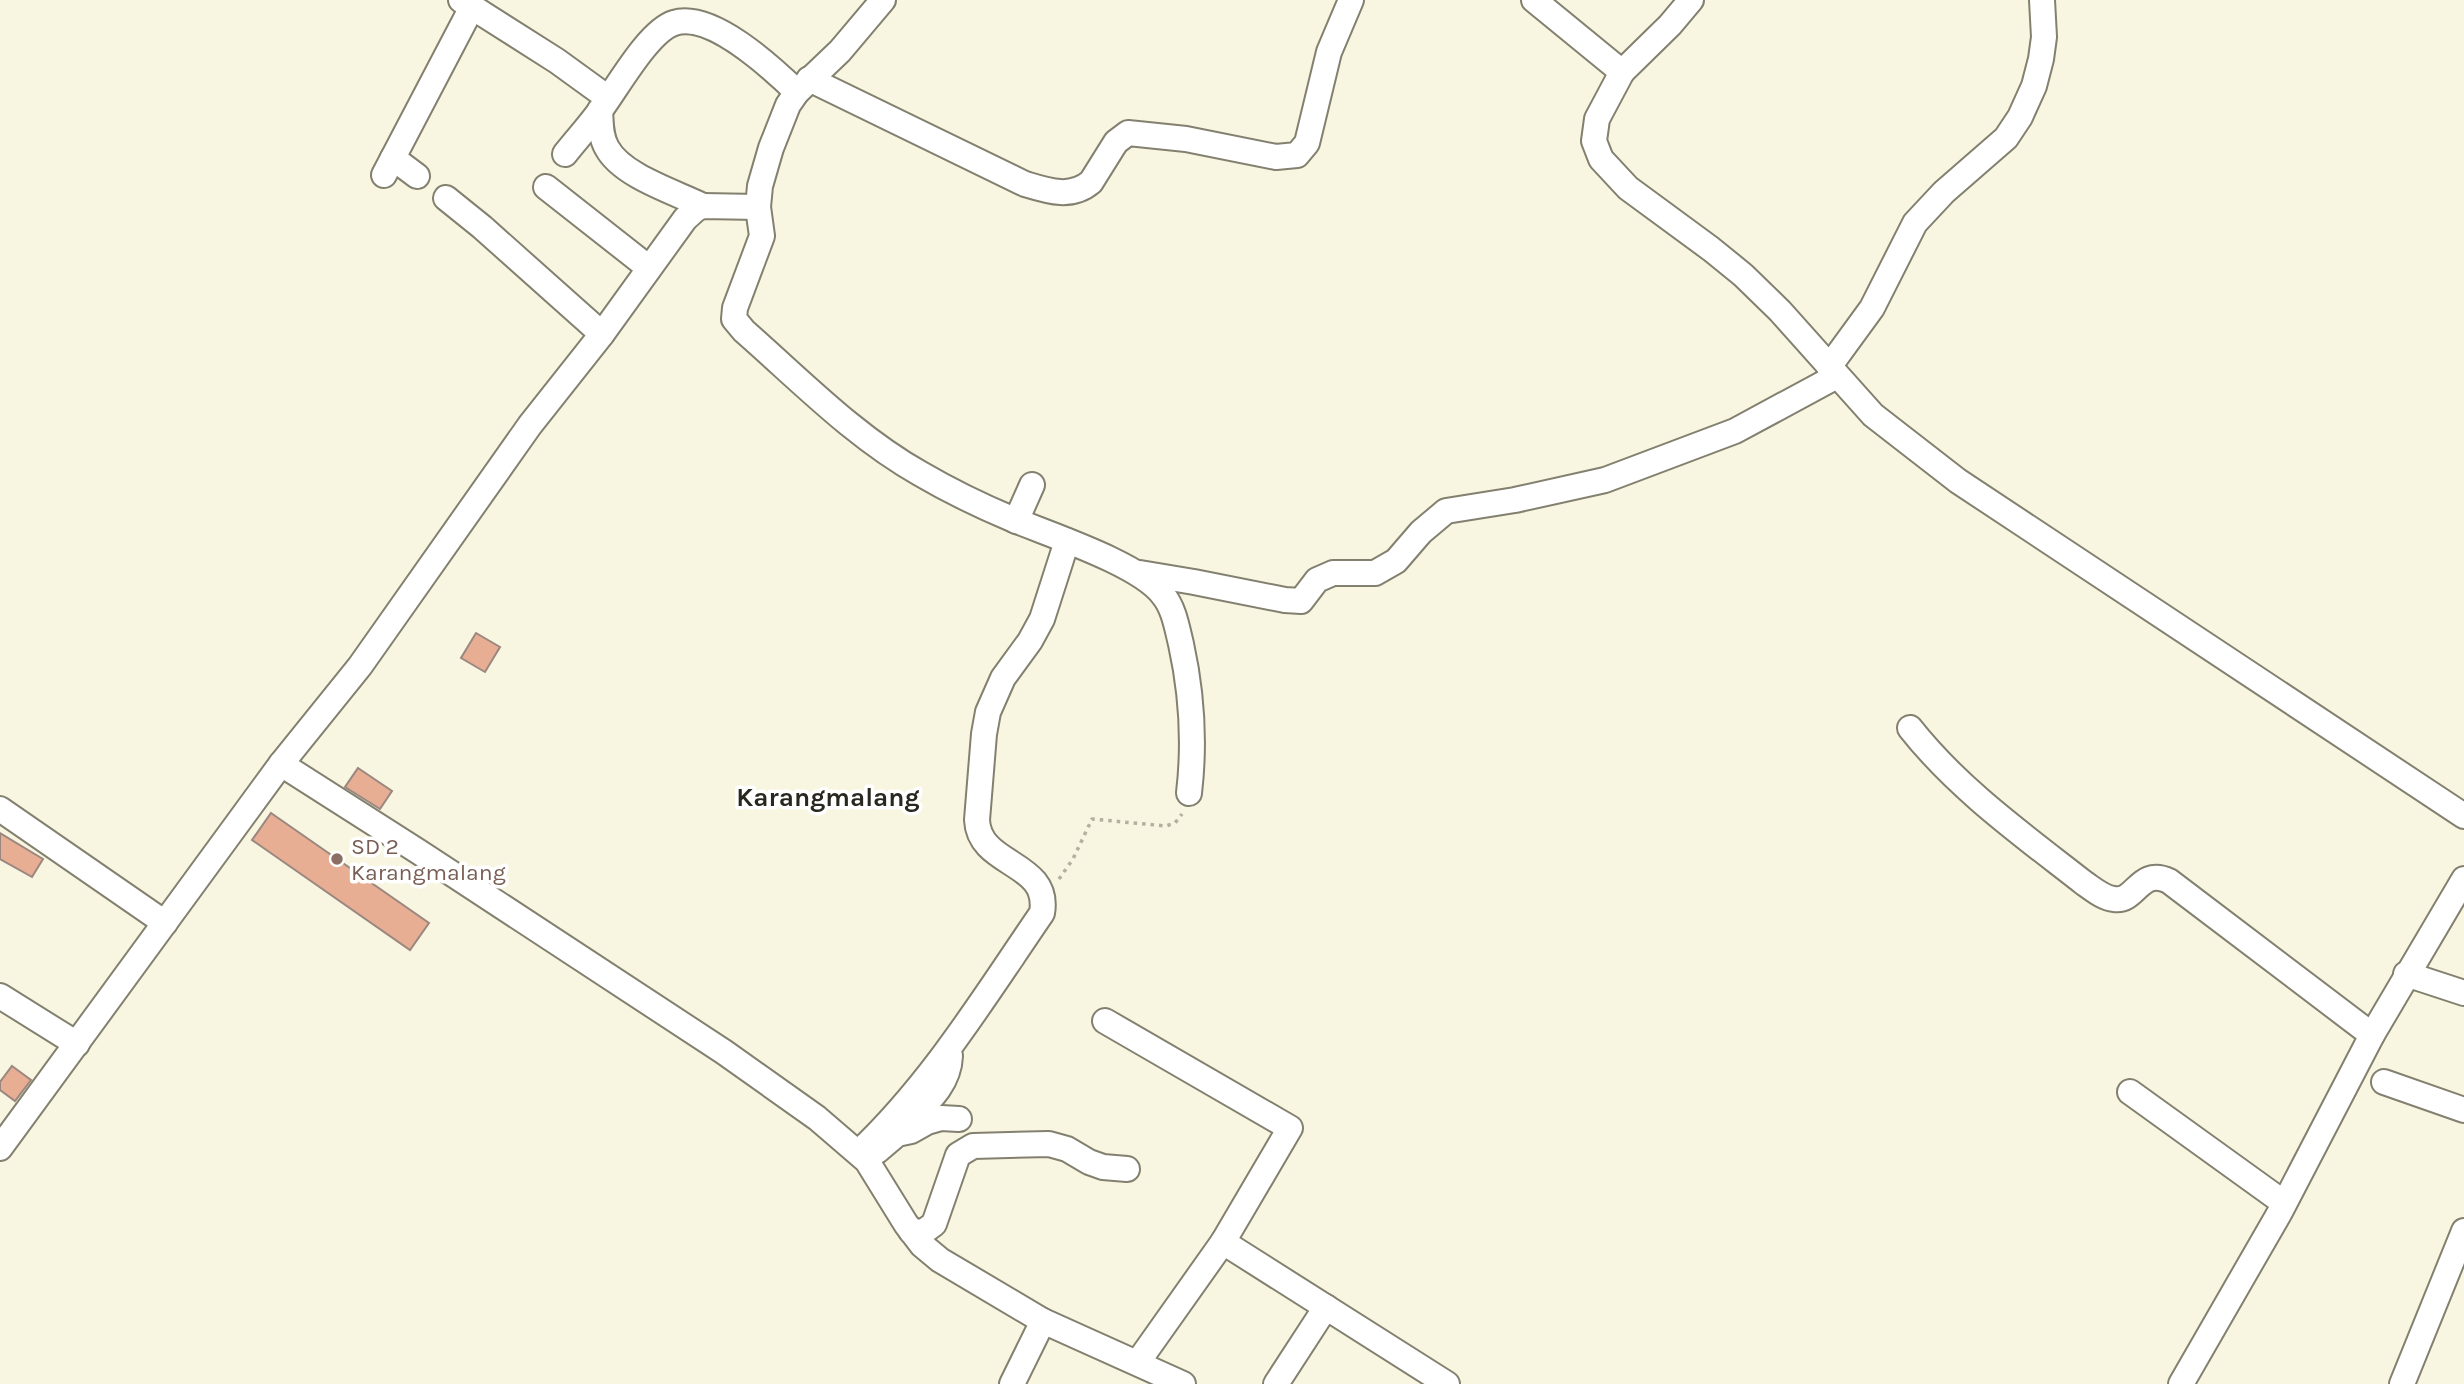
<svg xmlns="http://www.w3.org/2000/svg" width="2464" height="1384" font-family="Karla,sans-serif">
<rect width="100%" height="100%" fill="#f8f5e1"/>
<g fill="#e7ae94" stroke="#9a877f" stroke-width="2">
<path d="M476 633 500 647 485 672 461 658Z"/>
<path d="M358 768 392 791 380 809 345 787Z"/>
<path d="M271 813 429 923 410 950 252 840Z"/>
<path d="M0 833 43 859 32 877 0 859Z"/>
<path d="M12 1066 31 1080 15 1101 0 1090V1082Z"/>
</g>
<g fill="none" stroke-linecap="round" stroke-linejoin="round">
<g stroke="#83806f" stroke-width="28">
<g id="minor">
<path d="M461 0 557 61 608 98"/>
<path d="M883 0 840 51 797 92 788 105 771 148 760 186 758 207 762 236 735 308 734 319 744 331C801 381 855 437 921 474 950 491 981 506 1012 519 1050 535 1140 564 1163 595 1174 608 1177 628 1181 644 1192 694 1195 742 1189 793"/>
<path d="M1534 0 1622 72 1597 119 1594 141 1601 159 1628 188 1711 249 1743 275 1780 311 1873 415 1958 481 2464 816"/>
<path d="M1622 72 1670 25 1691 0"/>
<path d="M809 79 1025 184C1048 191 1071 199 1091 182L1116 142 1128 133 1186 139 1276 157 1297 155 1307 143 1329 52 1351 0"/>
<path d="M600 110C601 123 600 136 607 148 622 176 675 192 703 206"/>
<path d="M565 154C576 140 588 127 599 112 616 90 648 31 674 23 711 11 772 68 797 92"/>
<path d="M393 158 417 176"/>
<path d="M384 175 472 7"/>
<path d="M546 187 649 268"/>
<path d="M446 198 482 227 602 334"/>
<path d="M1829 367 1872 308 1915 223 1944 192 2006 138 2020 117 2034 86 2041 59 2044 37 2042 0"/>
<path d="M1016 521 1032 485"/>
<path d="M1140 573 1194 582 1285 600 1301 601 1317 580 1333 573H1375L1396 561 1421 532 1446 511 1515 500 1605 480 1735 431 1837 376"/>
<path d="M1910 728C1958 789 2024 836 2084 883 2093 889 2103 898 2114 899 2136 903 2139 867 2169 881L2372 1035"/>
<path d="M281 764 419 852 724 1052 817 1118 867 1161 906 1224 922 1245 940 1260 1043 1321 1183 1384"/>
<path d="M0 809 165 923"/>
<path d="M2406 974 2464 993"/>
<path d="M0 996 77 1044"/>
<path d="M1105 1021 1290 1128 1223 1242 1138 1362"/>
<path d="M2384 1082 2464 1110"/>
<path d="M2130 1092 2284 1203"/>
<path d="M909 1121C928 1102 949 1084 950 1056"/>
<path d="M0 1148 281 764 360 666 530 425 602 334 685 219 696 209 703 206 758 207"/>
<path d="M877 1151 897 1134 911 1131 927 1122 941 1118 959 1119"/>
<path d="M859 1152C932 1083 985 996 1042 913 1051 861 979 867 977 820L984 734 988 712 1003 678 1030 641 1042 619 1067 541"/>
<path d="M911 1231 923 1232 934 1224 958 1155 973 1146 1049 1144 1067 1149 1089 1162 1103 1167 1127 1169"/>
<path d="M1223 1242 1447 1384"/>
<path d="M1012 1384 1043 1321"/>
<path d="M1276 1384 1326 1307"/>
<path d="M2181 1384 2280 1212 2372 1035 2464 879"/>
<path d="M2402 1384 2464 1231"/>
</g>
</g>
<path stroke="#b3b0a0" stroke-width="3.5" stroke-dasharray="3.5 5" stroke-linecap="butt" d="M1059 879 1073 859 1092 819 1166 826 1175 823 1182 814"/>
<use href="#minor" stroke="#fff" stroke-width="24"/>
</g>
<circle fill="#8d6e63" stroke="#fff" stroke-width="2.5" cx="337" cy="859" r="7"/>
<g text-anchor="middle" stroke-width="7" stroke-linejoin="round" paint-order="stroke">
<g font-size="23" fill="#785e54" stroke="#fff" text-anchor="start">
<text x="351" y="854">SD 2<tspan x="351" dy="26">Karangmalang</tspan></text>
</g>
<g font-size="26" font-weight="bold" fill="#292820" stroke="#fff">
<text x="828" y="806">Karangmalang</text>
</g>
</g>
</svg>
